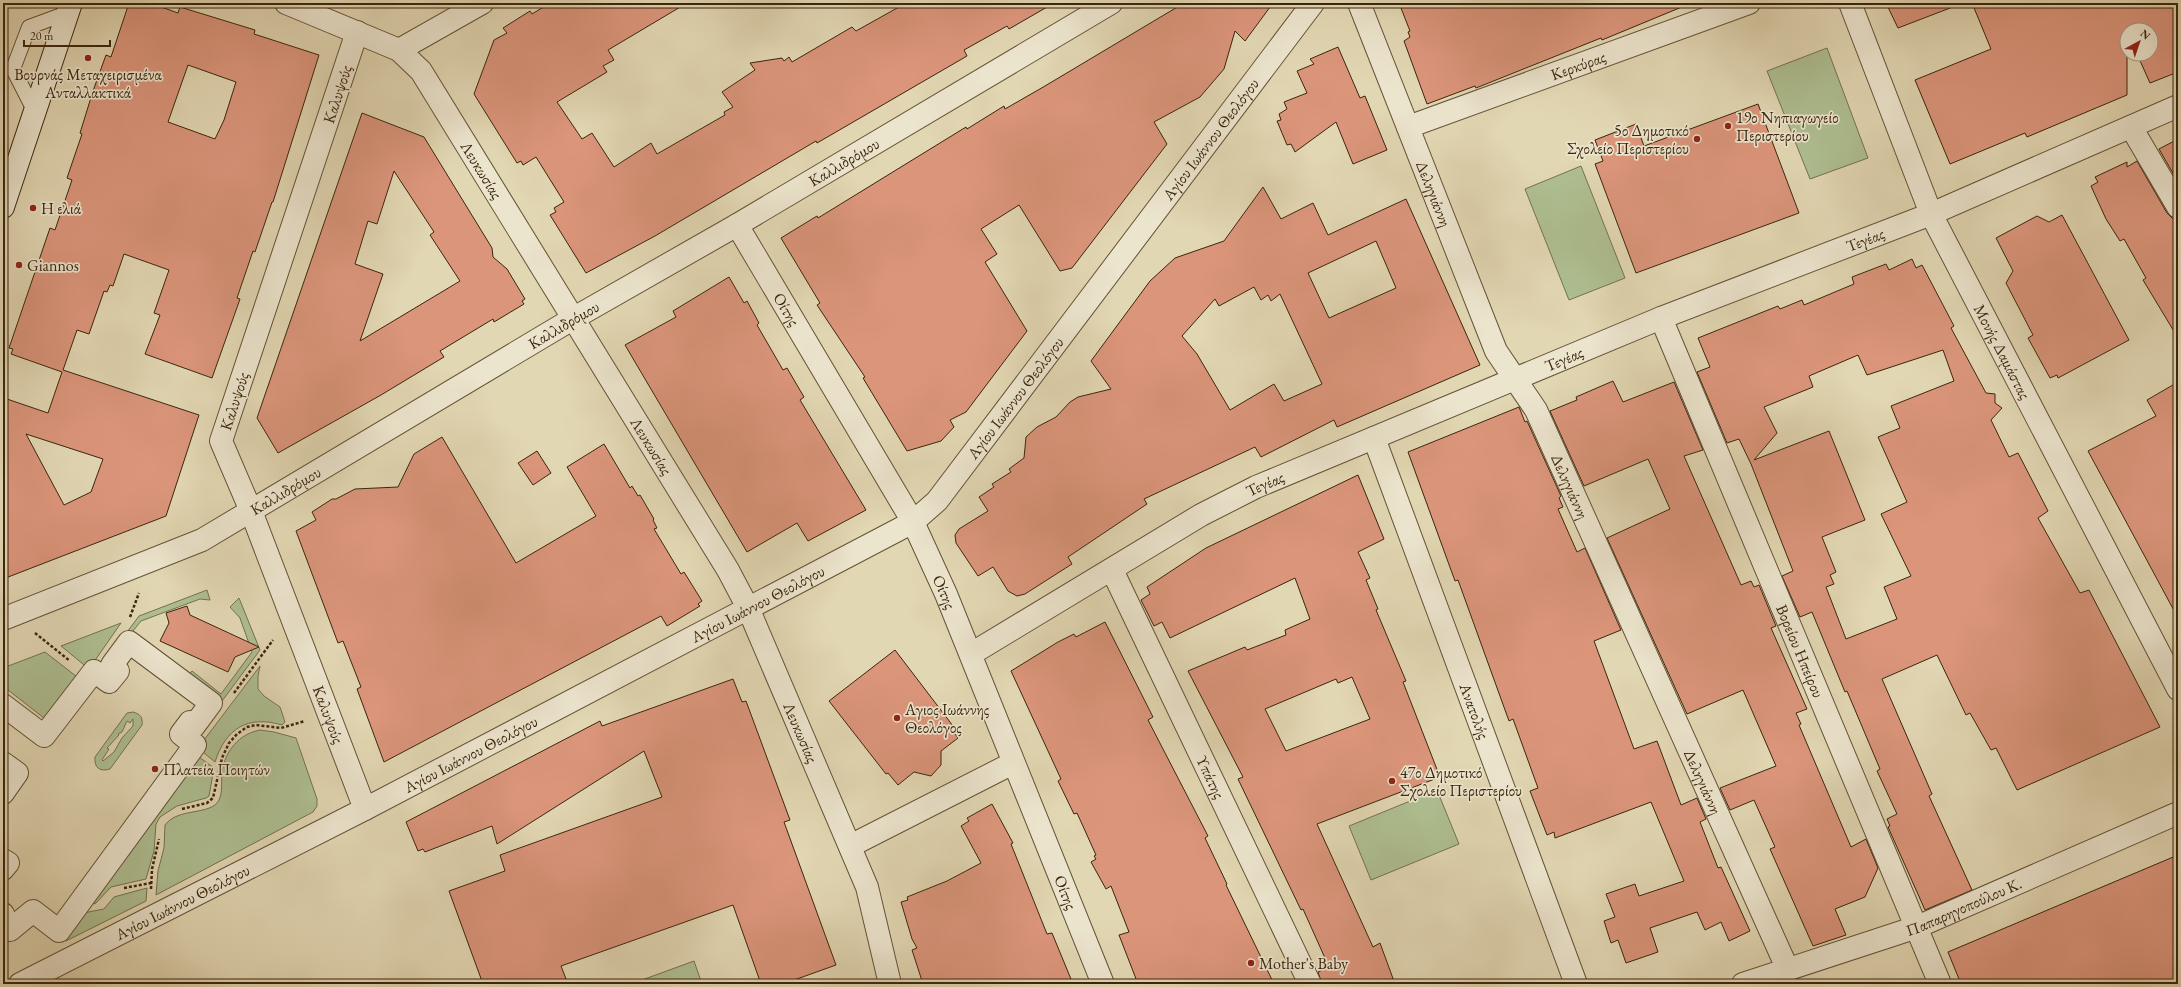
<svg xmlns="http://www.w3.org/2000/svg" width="2181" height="987" font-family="'EB Garamond',serif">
<rect width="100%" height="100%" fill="#e2d7b3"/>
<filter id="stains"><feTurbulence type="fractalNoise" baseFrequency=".005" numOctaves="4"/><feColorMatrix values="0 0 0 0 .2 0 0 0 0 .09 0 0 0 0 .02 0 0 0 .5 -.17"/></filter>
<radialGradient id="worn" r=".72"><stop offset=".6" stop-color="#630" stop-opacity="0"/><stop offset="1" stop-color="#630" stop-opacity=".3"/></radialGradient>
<g fill="#aebf91" stroke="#74724f" fill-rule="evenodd">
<path d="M1827 48 1868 158 1810 179 1767 71Z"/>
<path d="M1581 166 1625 278 1569 300 1525 189Z"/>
<path d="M207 590 210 600 200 599 141 621 133 631 156 648 150 654 129 638 98 671 139 616Z"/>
<path d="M239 598 260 650 193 740 216 702 186 678 192 671 221 694 252 652 240 618 230 607Z"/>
<path d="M121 623 89 669 61 646Z"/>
<path d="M45 652 81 680 49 722 3 686V668Z"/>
<path d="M260 666 258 676V689L264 696 280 707 285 722 282 725C248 715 226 728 215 762L198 748Z"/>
<path d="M133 712C140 714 143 717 142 725L110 769C100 772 94 768 95 757L127 713ZM133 719V726L122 738 114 752 103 761 102 760 109 749 107 748 119 735 118 734 122 732 127 721 130 723Z"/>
<path d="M260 730 274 732 296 738 317 799V806L313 812 156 895 158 871 164 848 165 825C178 807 211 816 219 800 223 792 221 781 222 772 225 751 239 734 260 730Z"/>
<path d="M195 754 214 768 209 796 206 798 177 806 160 817 156 824 154 851 146 879 111 887 95 904 86 899Z"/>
<path d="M1437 790 1459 844 1371 880 1349 826Z"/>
<path d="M147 888 146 901 66 941 60 938 78 914 104 909 114 897Z"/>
<path d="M694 961 702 984H631Z"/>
</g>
<g fill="#db957b" stroke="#3a250d" fill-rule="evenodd">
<path d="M129 3H150L178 13 180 7 255 30 254 34 319 55 273 202H272L255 252 253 251 237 298 240 299 212 378 145 354 160 315 154 313 169 270 124 254 113 286 110 285 107 292 104 291 89 334 77 330 63 370 199 415 166 516 3 579V392L7 399 48 413 62 372 11 354 13 349 9 348 50 228 55 230 72 180 67 178 82 134 80 133 93 91 106 55 111 57ZM188 65 236 82 224 120 215 139 168 122ZM26 434 103 459 91 492 64 505Z"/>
<path d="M550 3H687L608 50 614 60 603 66 607 72 557 102 582 139 592 133 614 167 651 143 657 154 725 115 724 112 733 107 722 92 755 70 750 63 782 58 784 61 789 57 792 62 852 27 856 31 906 3H1054L1009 29 1007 26 964 50 967 56 817 143 816 141 655 236 586 273 550 215 556 212 554 208 564 202 536 157 523 165 521 161 517 163 474 94 494 40 507 33 503 28 530 11 532 14Z"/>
<path d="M1184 3H1273L1245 41 1235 31 1224 69 1200 97 1154 122 1167 144 1072 268 1060 271 1019 205 981 229 997 254 985 262 1027 331 966 412 950 420 954 427 941 441 907 451 863 378 865 377 817 305 820 303 781 238 817 216 818 218 966 127 967 129 1004 106 1005 109 1045 86Z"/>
<path d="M1399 3H1689V4L1602 40 1601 38 1476 88 1475 86 1427 104 1404 41 1410 37 1408 32 1410 31Z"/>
<path d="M1886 3H1957L1958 5 1898 28Z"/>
<path d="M1972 3H2178V72L2150 83 2137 54H2151V30H2127V95L2027 137 2025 133 1950 164 1915 80 1991 49Z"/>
<path d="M1338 47 1360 98 1365 96 1387 150 1353 164 1336 122 1295 152 1291 144 1287 145 1277 121 1281 120 1279 114 1287 109 1284 102 1307 93 1297 71 1314 64 1310 59Z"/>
<path d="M1758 104 1799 213 1636 273 1595 164 1603 161 1595 140 1636 124 1644 146Z"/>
<path d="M362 113 424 137 492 248 493 257 507 269 525 299 522 301 524 304 494 322 493 319 440 351 444 357 381 395 278 453 257 418ZM394 171 434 232 430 235 460 281 360 341 383 274 355 264 368 221 377 224Z"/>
<path d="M2178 139V182L2159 149Z"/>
<path d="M2137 161 2167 213 2172 218 2178 219V338L2143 280 2146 278 2124 239 2120 241 2106 219 2091 186 2098 182 2095 177 2127 162V167Z"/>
<path d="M1263 187 1281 219 1313 203 1328 235 1406 199 1480 365 1337 427 1334 420 1261 457 1255 447 1144 499 1147 504 1068 557 1072 564 1025 594 1017 596 1008 591 993 567 978 576 956 543 955 535 959 529 988 511 979 497 994 487 992 484 1011 472 1009 469 1024 458 1026 437 1037 427 1056 417 1070 402 1078 397 1111 389 1091 361 1150 281 1175 258 1224 241ZM1376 241 1396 288 1329 318 1308 273ZM1254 287 1261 300 1268 295 1271 301 1280 294 1322 384 1284 401 1274 384 1230 410 1197 354 1182 336 1215 299 1219 306Z"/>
<path d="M2062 215 2129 340 2058 378 2057 375 2050 378 2028 338 2033 335 2006 283 2013 271 1996 238 2037 216 2049 222Z"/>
<path d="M1912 259 1916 268 1922 265 1954 326 1951 328 1986 393 1995 394V403L2002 408 1991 420 2009 457 2018 453 2048 511 2038 518 2080 593 2089 590 2160 727 2017 790 1996 748 1991 750 1970 713 1966 715 1937 655 1882 679 1932 794 1929 796 1972 890 1925 910 1888 827 1890 826 1887 819 1897 814 1877 771 1880 769 1847 691 1845 692 1812 612 1800 617 1782 576 1793 571 1751 464 1739 439 1727 443 1697 372 1710 367 1698 338 1778 306 1780 309 1802 300 1804 305 1854 284 1852 277 1886 264 1889 270ZM1943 350 1954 381 1891 406 1900 428 1878 437 1907 502 1881 514 1911 576 1884 587 1897 619 1846 639 1826 587 1834 584 1830 575 1836 572 1822 537 1865 520 1829 431 1754 460 1777 433 1764 407 1813 387 1809 376 1858 355 1867 375Z"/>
<path d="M729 277 744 303 747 301 759 323 757 325 783 370 787 368 804 397 800 400 866 510 808 541 797 523 747 552 625 345 676 317 673 311Z"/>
<path d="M1613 381 1623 402 1674 382 1703 450 1684 456 1741 585 1751 581 1754 587 1759 585 1776 626 1771 628 1807 709 1796 713 1801 724 1799 725 1851 847 1866 839 1878 868 1865 897 1835 909 1846 935 1813 946 1770 849 1775 847 1754 800 1730 810 1720 788 1776 766 1743 690 1687 714 1607 538 1670 509 1648 459 1584 486 1550 411 1577 400 1576 397Z"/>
<path d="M2178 382V618L2088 451 2156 416 2147 400Z"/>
<path d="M1519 407 1525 422 1527 421 1561 496 1559 498 1563 507 1558 509 1577 552 1585 548 1621 630 1594 641 1634 749 1657 741 1681 805 1697 798 1706 819 1700 822 1718 868 1721 867 1750 931 1729 941 1721 922 1705 930 1697 912 1650 928 1658 952 1626 963 1618 940 1611 943 1604 921 1615 917 1606 894 1635 884 1639 896 1684 881 1651 802 1555 838 1554 832 1547 835 1530 791 1538 788 1513 719 1509 721 1458 580 1455 581 1408 452Z"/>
<path d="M442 437 516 563 596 516 567 467 604 444 630 488 632 486 638 496 640 495 654 519 653 520 657 528 654 529 681 574 684 572 702 601 698 604 700 606 667 626 661 616 384 762 357 689 361 687 343 641 338 643 296 531 316 520 312 512 332 499H336L355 489 398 487 414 454Z"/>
<path d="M537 451 551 473 533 485 518 463Z"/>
<path d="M1358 475 1384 539 1358 552 1370 578 1366 580 1378 609 1376 610 1406 681 1403 682 1440 777 1317 824 1373 947 1380 943 1395 984H1322L1318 972 1329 967 1303 909 1301 910 1238 779 1243 777 1188 671 1245 647 1247 650 1286 635 1285 630 1310 619 1295 578 1170 638 1162 622 1154 626 1141 600 1150 594 1147 587 1206 548ZM1352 677 1370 719 1286 751 1265 709 1336 679 1338 683Z"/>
<path d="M187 606 190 615 259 647 235 657 228 672 160 641 169 623 166 613Z"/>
<path d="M1105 622 1153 717 1148 720 1208 836 1205 838 1227 884 1226 885 1274 984H1138L1119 935 1129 932 1111 886 1106 889 1091 862 1096 859 1094 856 1096 855 1077 813 1074 814 1058 781 1061 779 1011 671 1058 642 1074 634 1076 637Z"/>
<path d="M895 650 953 726 950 727 958 738 941 751V765L931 776 914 772 898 785 888 773 886 774 829 701Z"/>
<path d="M733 679 742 702 746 701 790 820 784 822 836 965 783 984H761L733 905 561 966 568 984H483L449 891 505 871 500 855 662 797 644 751 497 844 492 826 425 852 423 849 418 851 406 822 600 721 602 726Z"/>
<path d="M992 804 1013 843 1011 844 1047 934 1052 933 1073 984H923L912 950 917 948 912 939 901 902 908 900 907 897 947 881 981 863 961 826 969 821 967 818Z"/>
<path d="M2178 855V984H1961L1948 952Z"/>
</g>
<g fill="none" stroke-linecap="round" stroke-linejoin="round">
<g stroke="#645236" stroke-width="16">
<path id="lane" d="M34 110 13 69 29 27 67 13"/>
</g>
<g stroke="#645236" stroke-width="24">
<g id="street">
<path id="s1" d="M286 3 399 50 421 71 728 570 748 608 867 887 890 984"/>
<path id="s2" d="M1359 3 1496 351 1536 410 1788 970"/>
<path id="s3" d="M1850 3 1931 214 2178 689"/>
<path id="s4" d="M357 32 221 441 251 511 365 809"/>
<path d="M399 50 482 3"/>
<path id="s5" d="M1408 127 1749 3"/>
<path d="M2131 127 2178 207"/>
<path id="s6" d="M737 225 913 522 946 594 1103 984"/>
<path id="s7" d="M1661 318 1940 984"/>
<path id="s8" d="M1374 438 1576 984"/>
<path id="s9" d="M1112 570 1310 984"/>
<path id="s10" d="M3 619 202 540 574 318 737 225 1111 3"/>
<path id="s11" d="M971 654 1201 515 1256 487 1661 318 1931 214 2178 106"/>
<path d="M3 705 44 736 94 671 109 682 118 671 112 665 129 642 211 703 194 726 190 722 181 734 195 745 59 931 33 911 10 930 3 914"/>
<path d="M3 763 17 773 3 793"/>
<path d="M850 846 1013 763"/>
<path d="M3 860 8 863 3 869"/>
<path id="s12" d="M20 984 365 809 913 522 937 501 1313 3"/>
<path id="s13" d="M1743 984 1917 927 2178 813"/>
</g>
</g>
<g stroke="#3a250d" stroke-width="24">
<path id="secondary" d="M3 207 71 3"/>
</g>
<g stroke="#3a250d" stroke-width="2.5" stroke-dasharray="3 2" stroke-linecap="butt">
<path d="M130 617 139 593"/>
<path d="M35 633 70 661"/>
<path d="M234 693 273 640"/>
<path d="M182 809 207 803 213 798 222 758 229 743 237 734 247 727 256 725 281 728 305 721"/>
<path d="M124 888 151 883"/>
<path d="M151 889 152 869 159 839"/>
</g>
<use href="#lane" stroke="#ece5ce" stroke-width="14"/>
<use href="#street" stroke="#ece5ce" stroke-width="22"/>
<use href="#secondary" stroke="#ece5ce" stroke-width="22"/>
</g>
<g fill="#8f2418" stroke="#ece5ce" stroke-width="1.5">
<circle cx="88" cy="58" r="4"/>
<circle cx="1728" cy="126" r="4"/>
<circle cx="1697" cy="139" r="4"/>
<circle cx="33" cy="208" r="4"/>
<circle cx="19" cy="265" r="4"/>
<circle cx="897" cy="718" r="4"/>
<circle cx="155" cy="769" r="4"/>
<circle cx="1392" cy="781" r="4"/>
<circle cx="1251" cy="963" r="4"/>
</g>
<g text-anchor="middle" stroke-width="3.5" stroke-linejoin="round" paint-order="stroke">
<g font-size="16" fill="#3a250d" stroke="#ece5ce">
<text dy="6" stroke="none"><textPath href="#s5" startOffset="181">Κερκύρας</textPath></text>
<text transform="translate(337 94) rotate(-72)" y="6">Καλυψούς</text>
<text dy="6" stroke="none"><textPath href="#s12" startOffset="1491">Αγίου Ιωάννου Θεολόγου</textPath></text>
<text dy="6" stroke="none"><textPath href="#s10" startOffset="959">Καλλιδρόμου</textPath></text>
<text dy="6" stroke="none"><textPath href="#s1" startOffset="269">Λευκωσίας</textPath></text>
<text dy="6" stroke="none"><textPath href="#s2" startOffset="205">Δεληγιάννη</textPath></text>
<text dy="6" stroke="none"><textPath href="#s11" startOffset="988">Τεγέας</textPath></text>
<text dy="6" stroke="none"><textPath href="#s6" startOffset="98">Οίτης</textPath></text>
<text dy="6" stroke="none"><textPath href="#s10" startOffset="635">Καλλιδρόμου</textPath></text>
<text dy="6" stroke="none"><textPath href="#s3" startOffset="381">Μονής Δαμάστας</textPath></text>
<text dy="6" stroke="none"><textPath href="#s11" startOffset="664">Τεγέας</textPath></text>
<text dy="6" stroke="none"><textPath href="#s12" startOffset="1167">Αγίου Ιωάννου Θεολόγου</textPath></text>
<text transform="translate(234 401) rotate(-72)" y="6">Καλυψούς</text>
<text dy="6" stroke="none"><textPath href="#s1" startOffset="593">Λευκωσίας</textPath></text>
<text dy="6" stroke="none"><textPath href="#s11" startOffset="340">Τεγέας</textPath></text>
<text dy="6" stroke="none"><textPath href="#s2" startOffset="529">Δεληγιάννη</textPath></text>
<text dy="6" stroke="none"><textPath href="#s10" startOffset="311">Καλλιδρόμου</textPath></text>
<text dy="6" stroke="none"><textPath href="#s6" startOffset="422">Οίτης</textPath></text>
<text dy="6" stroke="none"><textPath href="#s12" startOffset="830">Αγίου Ιωάννου Θεολόγου</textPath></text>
<text dy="6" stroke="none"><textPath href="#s7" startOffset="361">Βορείου Ηπείρου</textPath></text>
<text dy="6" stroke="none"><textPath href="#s8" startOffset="291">Ανατολής</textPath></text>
<text dy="6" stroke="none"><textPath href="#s4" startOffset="725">Καλυψούς</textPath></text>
<text dy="6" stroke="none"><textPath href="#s1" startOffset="917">Λευκωσίας</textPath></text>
<text dy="6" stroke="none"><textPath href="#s12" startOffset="506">Αγίου Ιωάννου Θεολόγου</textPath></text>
<text dy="6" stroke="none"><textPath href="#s9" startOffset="229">Υπάτης</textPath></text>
<text dy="6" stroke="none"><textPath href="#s2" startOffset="853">Δεληγιάννη</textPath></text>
<text dy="6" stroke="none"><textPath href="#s6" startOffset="746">Οίτης</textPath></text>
<text dy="6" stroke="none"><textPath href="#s12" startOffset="182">Αγίου Ιωάννου Θεολόγου</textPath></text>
<text dy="6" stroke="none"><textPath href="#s13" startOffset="234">Παπαρηγοπούλου Κ.</textPath></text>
</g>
<g font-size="16" fill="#3a250d" stroke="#ece5ce" text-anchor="start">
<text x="88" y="80" text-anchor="middle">Βουρνάς Μεταχειρισμένα<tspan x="88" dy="18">Ανταλλακτικά</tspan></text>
<text x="1736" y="123">19ο Νηπιαγωγείο<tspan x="1736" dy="18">Περιστερίου</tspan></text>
<text x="1689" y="136" text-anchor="end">5ο Δημοτικό<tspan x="1689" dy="18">Σχολείο Περιστερίου</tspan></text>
<text x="41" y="214">Η ελιά</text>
<text x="27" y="271">Giannos</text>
<text x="905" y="715">Αγιος Ιωάννης<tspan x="905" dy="18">Θεολόγος</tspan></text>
<text x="163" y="775">Πλατεία Ποιητών</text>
<text x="1400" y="778">47ο Δημοτικό<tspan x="1400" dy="18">Σχολείο Περιστερίου</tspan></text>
<text x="1259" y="969">Mother's Baby</text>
</g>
</g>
<rect width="2181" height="987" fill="none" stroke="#e2d7b3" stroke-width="16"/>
<rect x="4" y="4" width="2173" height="979" fill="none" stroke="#3a250d" stroke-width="2"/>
<rect x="8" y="8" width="2165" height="971" fill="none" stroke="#3a250d"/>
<g transform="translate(2139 42) rotate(40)"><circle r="19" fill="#ece5ce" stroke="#a59881"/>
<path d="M0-3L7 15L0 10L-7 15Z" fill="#8f2418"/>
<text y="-6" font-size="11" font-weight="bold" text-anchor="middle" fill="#3a250d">N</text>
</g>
<path d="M24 40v6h86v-6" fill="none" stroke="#3a250d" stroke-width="2"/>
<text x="30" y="40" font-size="12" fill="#3a250d" stroke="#ece5ce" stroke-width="3" paint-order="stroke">20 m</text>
<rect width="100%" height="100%" filter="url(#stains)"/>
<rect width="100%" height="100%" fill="url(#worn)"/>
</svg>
